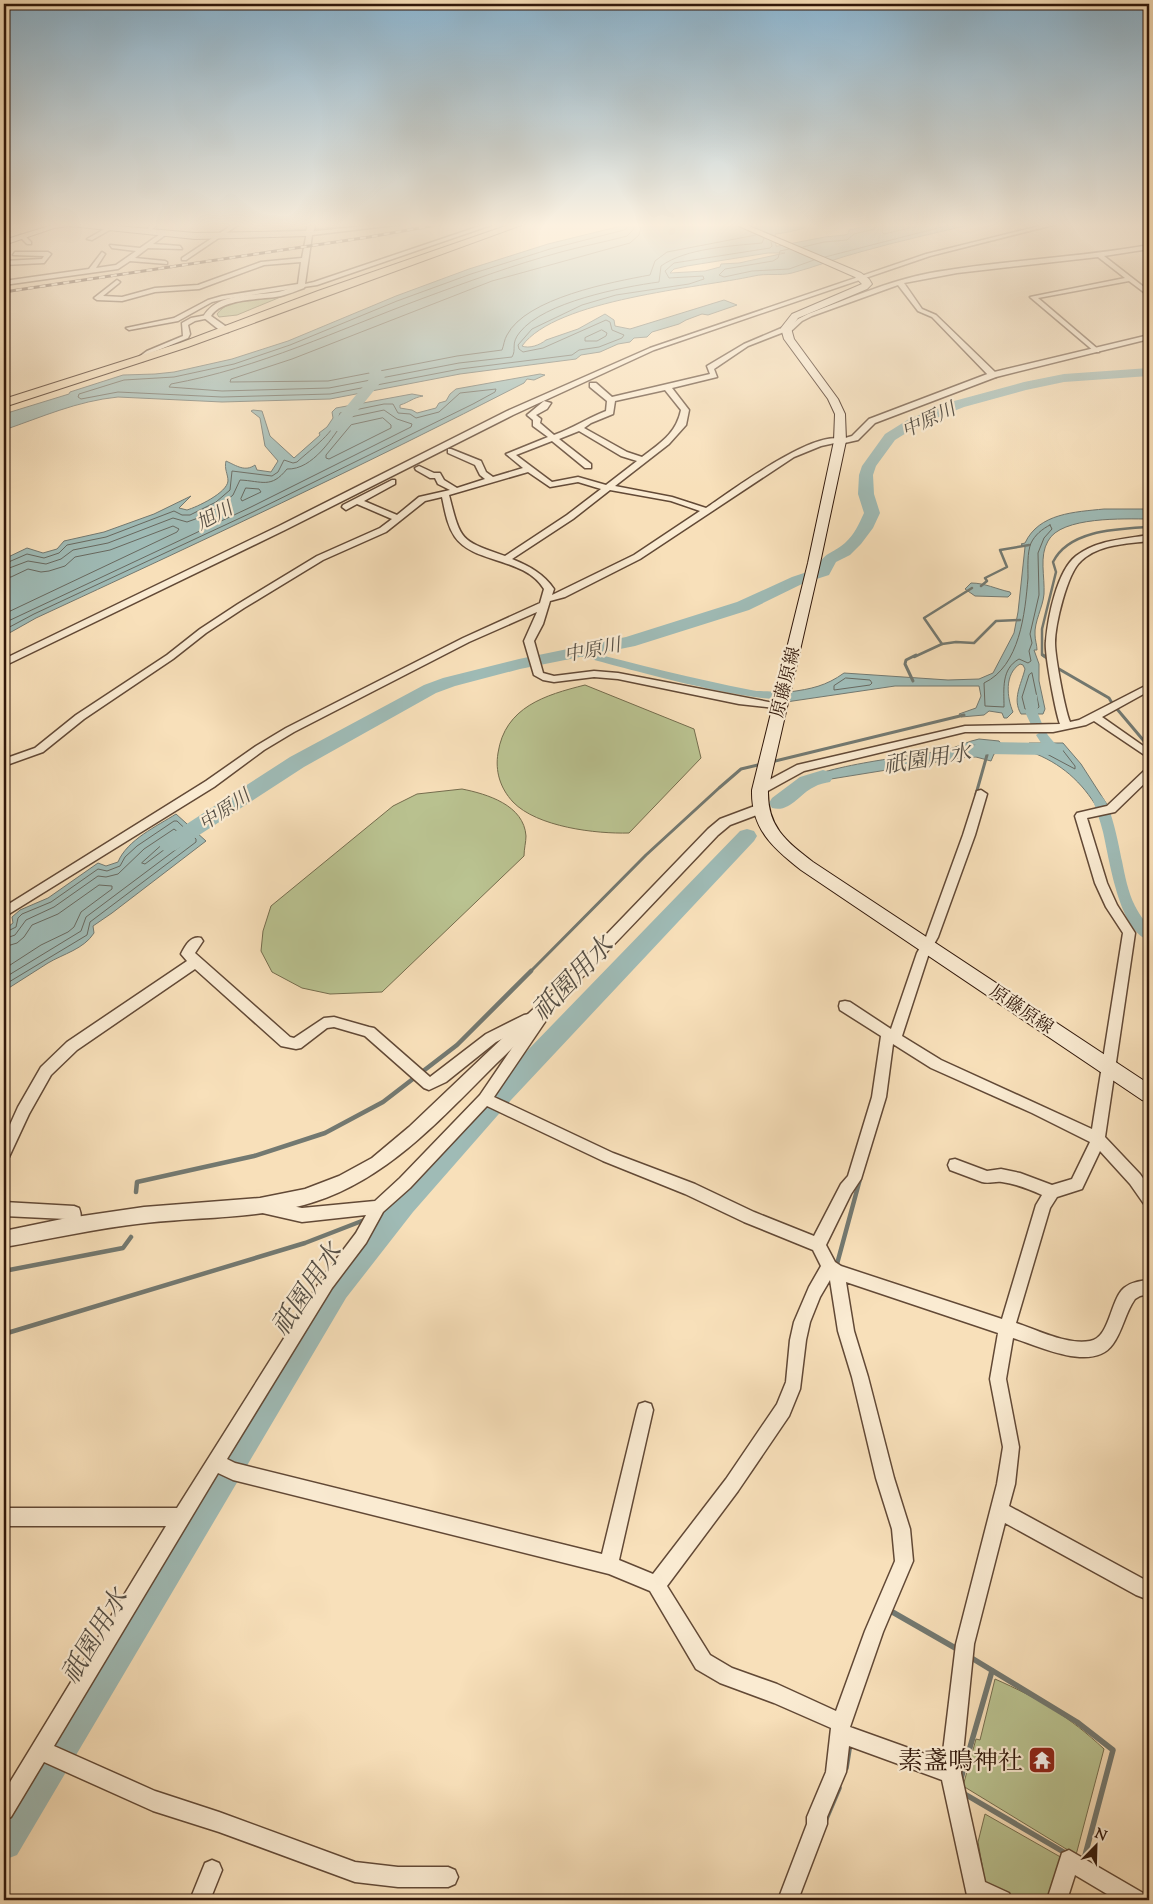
<svg xmlns="http://www.w3.org/2000/svg" width="1153" height="1904" font-family="'Sorts Mill Goudy','Noto Serif JP',serif">
<rect width="100%" height="100%" fill="#f8e0ba"/>
<filter id="stains"><feTurbulence type="fractalNoise" baseFrequency=".004" numOctaves="4"/><feColorMatrix values="0 0 0 0 .2 0 0 0 0 .09 0 0 0 0 .02 0 0 0 .5 -.17"/></filter>
<radialGradient id="worn" r=".72"><stop offset=".6" stop-color="#630" stop-opacity="0"/><stop offset="1" stop-color="#630" stop-opacity=".3"/></radialGradient>
<g fill="#bac391" stroke="#756d4e">
<path d="M283 296 237 315 219 317 217 314C230 296 263 299 283 296Z"/>
<path d="M585 685 694 729 701 758 629 833C596 834 537 827 513 802 500 788 495 771 498 753 505 707 545 695 585 685Z"/>
<path d="M462 789C487 794 524 805 526 836 526 842 524 849 524 856L382 992 330 994 302 988 272 972 261 951 263 931 271 906 393 806 417 794Z"/>
<path d="M995 1679C1038 1698 1070 1717 1104 1749L1076 1855 963 1786 976 1739 980 1740Z"/>
<path d="M985 1814 1064 1859 1053 1900H1015L986 1887 978 1842Z"/>
</g>
<g fill="#9fbbb6" stroke="#737971" fill-rule="evenodd">
<path d="M633 223H809L805 225 804 228C794 231 785 233 775 234L776 246H778L825 237 845 235 848 234 849 230 882 223H978C939 232 899 241 860 252 837 258 815 267 792 273 780 276 766 273 754 276 699 288 556 299 522 346 529 349 540 345 546 340L578 329 605 314 614 320 615 326 630 329 724 300 737 305 708 315 702 314 686 320 679 324 652 332 647 337 634 338 630 342 618 344 600 352 581 355 576 359 460 374 330 399 222 402 118 397C77 401 42 417 4 430V414L69 394 70 392 123 375 155 374 174 372 232 359 288 341 396 296 469 269 548 244ZM768 253H785L739 263 721 264 720 267 705 271 670 273 674 269 687 266Z"/>
<path d="M540 374 545 375 534 380 527 379 524 383C363 466 200 542 36 618L4 636V559L27 548 43 553 57 549 64 541 104 532 154 514 191 496 179 508 187 510C197 507 227 493 228 481 228 474 224 469 226 461 237 466 245 472 255 465L257 470 271 472 278 461 265 446 260 418 251 411 253 410 262 411 270 436 294 458 320 435 319 433 327 427 333 418 332 412 336 408 412 394 423 396C412 398 410 402 400 405V408L412 410 417 413 436 408 439 403 446 401 450 394 456 389Z"/>
<path d="M1104 509H1149V519C1125 519 1061 516 1048 541 1039 556 1045 577 1044 594 1043 607 1034 622 1035 635 1035 640 1037 645 1037 650H1034L1039 664V681L1045 709 1043 714H1021C1012 699 1021 685 1025 669L1023 665 1020 664C1004 674 1007 698 1013 712L1007 718H1004L1002 713 989 711 984 715 961 717 959 714 976 708 981 696 979 686H895L786 702 789 692C811 689 826 686 844 673L948 680 979 679 993 673 1014 633 1018 612 1025 547 1021 544 1025 543C1039 513 1075 512 1104 509Z"/>
<path d="M971 583C985 583 996 589 1010 592L1011 594 1008 597 975 596 965 589Z"/>
<path d="M979 739 999 741 1002 745V750L994 754 991 761 976 757H967L831 779 812 785 801 795 792 788C808 766 916 756 946 750 958 747 968 741 979 739Z"/>
<path d="M1029 743H1063L1081 764 1108 806 1098 809C1082 782 1061 763 1031 752Z"/>
<path d="M176 814 206 841 112 913 93 926 94 933C84 949 63 954 48 963 33 972 19 982 4 991V930L13 923 12 917 20 910 48 898 98 863 106 866 118 862C127 840 157 826 176 814Z"/>
</g>
<g fill="none" stroke-linecap="round" stroke-linejoin="round">
<g stroke="#686960" stroke-width="1">
<path d="M629 223 628 227 624 230 550 249 471 274 397 301 290 345 234 364 174 377 124 380 79 394 78 397 81 399 118 392 222 397 330 394 460 369 572 355 579 350 599 347 622 338 624 335 612 330 610 322 606 320 543 348 523 352 519 349 518 345 532 329 582 305 616 295 689 284 704 279 703 276 669 278 665 271 674 263 770 248 772 246 771 242"/>
<path d="M635 223 633 230 627 236C605 242 583 246 561 252 513 265 467 282 421 299 338 330 259 368 171 384L169 387 222 391 329 388 459 363 512 357C517 349 510 344 520 332 544 302 622 287 659 282L661 266C686 248 732 246 762 243L764 238"/>
<path d="M642 223 639 235 630 243 492 281 292 359 231 379 230 382 328 381 457 356 502 350C504 345 504 340 507 335 526 298 612 282 650 275L655 261 667 252 756 235"/>
<path d="M884 223 882 232 884 234 930 223"/>
<path d="M803 247 824 242 847 240 854 234 874 229 877 223"/>
<path d="M789 249 780 251 778 258 773 261 725 269 719 275 724 277 752 271 789 269 814 260"/>
<path d="M825 257 957 223"/>
<path d="M602 330 607 333 606 336 597 341H585V338Z"/>
<path d="M383 418 391 425V428L329 459 326 458V455L351 425Z"/>
<path d="M246 488 259 489 261 492 242 501 241 499Z"/>
<path d="M1050 525 1052 529 1044 538 1038 553 1039 595 1030 634 1032 643 1029 651 1031 661 1028 663 1019 659C1001 669 1004 689 1004 707L985 706 984 683C1020 666 1025 613 1028 578 1028 567 1027 553 1031 543 1035 535 1042 529 1050 525Z"/>
<path d="M4 564 27 554 44 558 59 553 67 545 106 537 174 511 182 515H190L216 502 230 490 232 471 272 476 278 472 284 460 293 463 297 462C312 448 335 433 340 413L384 404H393L398 413 410 414 416 418 439 412 460 393 496 389 495 392 473 404 253 512 34 614 4 630"/>
<path d="M4 570 28 561 46 564 61 559 73 550 108 543 173 518 187 522 201 517 219 507 233 495 240 480C262 481 271 489 287 469 313 470 333 437 346 418L384 410 397 419 412 424 411 427 251 507 4 623"/>
<path d="M4 577H11L28 569 41 572 49 571 65 566 75 557 110 550 173 526 179 529 177 532 4 614"/>
<path d="M1032 673 1039 707 1037 709H1025L1022 697 1029 675Z"/>
<path d="M846 678 870 680 872 683 870 685 834 690V686Z"/>
<path d="M972 745 989 747 991 750 987 754 970 751 968 748Z"/>
<path d="M1047 748H1061L1075 766V769L1045 753 1044 750Z"/>
<path d="M162 845 166 846 165 849 145 864 142 863Z"/>
<path d="M4 933 16 927 18 918 22 914 51 902 98 869 107 871 120 866 125 857 137 846 174 821H177L196 839V842L90 922 87 935 4 985"/>
<path d="M4 939 15 935 26 920 54 907 98 876 106 877 118 874 144 849 174 829 187 839 186 842 86 917 81 931 4 978"/>
<path d="M4 947 17 943 24 937 32 925 58 914 99 885 112 886V889L81 912 74 927 68 932 41 945 4 969"/>
</g>
<g stroke="#737971" stroke-width="2">
<path d="M268 232 369 226"/>
<path d="M4 240 60 223"/>
</g>
<g stroke="#737971" stroke-width="2.5">
<path d="M981 586 987 581 985 578 1007 567 1000 550 1029 545"/>
<path d="M942 644 956 642 974 643 996 621 1020 620"/>
<path d="M914 657 942 644 924 618 972 588"/>
<path d="M1045 657 1042 655V629L1056 572 1053 562C1069 530 1117 529 1149 527"/>
</g>
<g stroke="#737971" stroke-width="3">
<path d="M1043 655 1047 658"/>
<path d="M1059 669 1109 698 1112 703"/>
<path d="M913 681 905 664 906 660 916 655"/>
<path d="M1117 709 1149 747"/>
<path d="M771 762 964 715"/>
<path d="M976 794 987 755"/>
<path d="M530 972 646 855 719 788 741 769 762 764"/>
</g>
<g stroke="#737971" stroke-width="4.5">
<path d="M136 1192 137 1182 254 1156 325 1133 383 1102 457 1045 531 971"/>
<path d="M380 1213 404 1203"/>
<path d="M837 1264 860 1179"/>
<path d="M4 1271 123 1248 131 1237"/>
<path d="M4 1334 305 1243 367 1219"/>
</g>
<g stroke="#737971" stroke-width="5.5">
<path d="M889 1610 957 1649"/>
<path d="M970 1657 1077 1722 1113 1750 1083 1863"/>
<path d="M846 1768 850 1743"/>
<path d="M960 1782 992 1671"/>
<path d="M963 1793 1067 1854"/>
<path d="M825 1821 839 1788"/>
</g>
<g fill="#9fbbb6" fill-rule="evenodd">
<path d="M580 650C637 664 694 679 751 690 762 693 794 689 800 695 782 714 607 663 576 655L575 653Z"/>
<path d="M1031 692 1037 695 1038 714 1043 726 1037 730 1033 729 1026 714 1025 695Z"/>
<path d="M1042 731 1046 732C1051 741 1059 746 1065 754L1063 757H1055L1043 746 1036 735Z"/>
<path d="M1098 794C1111 798 1119 848 1122 861 1125 876 1128 892 1135 906 1143 922 1149 921 1149 940 1119 932 1109 857 1103 832 1100 820 1096 809 1092 798Z"/>
</g>
<g fill="#9fbbb6" fill-rule="evenodd">
<path d="M373 364 378 365 385 377 341 431H331L329 428 331 425 371 377 367 368Z"/>
<path d="M1149 368V376L1064 382 1026 390 964 407 919 425 895 440 876 466 873 475 874 494 880 513 873 528 861 544 850 555 836 562 829 575 804 583 749 610 635 646 520 669 455 686 436 693 304 767 176 850 169 852 162 850 159 845 162 840 290 757 424 685 443 678 519 659 626 637 737 602 792 577 816 569C825 551 831 555 845 543 854 535 859 524 864 513L858 494 859 475 862 466 885 434 909 419 954 401 1024 382 1064 374Z"/>
<path d="M989 742 1054 743 1061 745 1064 749 1061 753 1054 755 989 754 973 757 966 755 963 751 966 747Z"/>
<path d="M823 770 830 772 833 777 830 782C825 783 819 784 814 787 799 794 790 813 772 808L769 803 772 798 800 777Z"/>
<path d="M747 829 754 831 757 836 754 841 511 1100 413 1212 346 1298 17 1855 4 1860V1808L326 1280 395 1194 493 1086 740 831Z"/>
</g>
<g stroke="#624936" stroke-width="3">
<g id="minor">
<path d="M152 223H158L149 233H145Z"/>
<path d="M235 223H241L186 260H182V258Z"/>
<path d="M394 223H412L312 235 305 284 314 282 489 223H497L317 285 225 299 212 302 178 321 129 330 126 328 174 318 208 300 222 296 298 284 301 262 264 265 199 289 155 292 122 301 97 300 94 298 117 280 120 282 119 283 103 296 122 297 155 288 198 285 261 262 302 258 307 232Z"/>
<path d="M1052 223H1061L930 256 654 350 513 415 285 530 4 666V659L279 526 507 411 650 348 926 254Z"/>
<path d="M108 227 113 228 92 240 87 239Z"/>
<path d="M163 232 168 233 153 244 180 246 182 249 148 248 135 258 165 261 167 262V264L130 261 118 269 4 285V281L89 269 102 252 105 254 96 268 116 265 136 251 112 248 110 245 140 248Z"/>
<path d="M20 235H24L31 242V244H27L20 237Z"/>
<path d="M1149 245V249L1104 256 1149 291V296L1129 281 1038 298 1099 350V352H1095L1030 297 1125 278 1098 257 957 273 904 283 922 309 936 315 996 373V377H990L932 317 918 311 898 285 812 316 802 321 788 334H784V332L748 346 714 369 717 377 672 388 689 410 686 425 669 444 615 486 672 497 706 508C728 493 821 424 844 441L821 446 794 457 640 559 565 597 550 601 543 624 534 641 543 673 554 676 594 671 618 673 779 704 783 705 784 707 783 709 739 704 618 679 594 677 554 682 543 680 534 675 524 641 537 612 469 642 294 732 264 750 214 787 4 917V907L206 781 256 746 286 728 463 638 540 603 544 589C524 557 474 564 455 537 447 525 445 511 442 497L425 501 386 532 323 560 244 608 206 633 173 659 84 719 43 752 4 766V759L35 748 76 715 167 655 200 629 238 604 317 556 380 528 392 519 357 504 346 510 342 507 343 505 392 480H395V484L364 501 397 515 419 497 450 490 438 484 435 478H430L416 470 415 468 419 466 434 473H440L444 480 457 488 485 479 480 475 475 465 448 453V449H451L481 461 486 472 493 477 523 468 506 454 548 437 533 426V420L527 415 544 401 551 403 547 409 536 415 541 419 540 423 554 435C573 428 588 418 606 411L607 401 590 387V383H596L612 397 710 374 707 366 744 344 784 327H789L798 319 808 314C848 299 888 281 930 273 1003 260 1077 258 1149 245ZM665 390 681 410C676 434 660 443 642 457L627 452 584 428 591 423 613 414 615 401ZM579 431 621 456 637 461 606 485 578 477 552 482 516 455 552 441 585 468H591V464L559 439ZM528 472 550 487 578 482 601 489 567 515 505 556C460 540 461 542 449 495ZM610 490 671 501 700 511 634 555 552 595 554 589C544 574 529 566 512 559L573 519Z"/>
<path d="M15 252H48L51 254 44 263 4 265V261L42 259 44 256 13 255Z"/>
<path d="M207 315 209 316V318L195 321 188 325 190 334 188 338 151 353 143 361 136 359 147 351 183 336 182 323 191 318Z"/>
<path d="M1149 535V541C1126 544 1099 544 1081 561 1067 573 1055 625 1055 643 1055 657 1065 710 1070 722L1079 720 1149 684V691L1102 717 1149 750V758L1094 721 1086 725 1053 732H965L804 771 764 793H756L754 790 756 787 797 765 965 726 1060 724C1056 714 1044 652 1046 641 1048 617 1057 571 1076 556 1097 540 1124 539 1149 535Z"/>
<path d="M1149 769V779L1115 812 1087 818 1107 883 1117 905 1135 933 1105 1137 1140 1174 1149 1187V1206L1144 1204 1130 1184 1100 1151 1082 1189 1057 1197 1050 1208 1016 1323C1038 1330 1066 1345 1090 1341 1110 1338 1110 1300 1124 1288 1131 1282 1140 1281 1149 1280V1294L1140 1296 1135 1299C1125 1313 1123 1330 1113 1344 1093 1373 1039 1346 1013 1338L1006 1379 1019 1447 1015 1484 1009 1506 1149 1582V1600L1136 1595 1005 1523 974 1644 961 1773 985 1882 1009 1893 1012 1900H968L942 1780 849 1746 846 1772 827 1817V1824L798 1900H778L807 1824V1817L826 1772 831 1728 774 1703 720 1683 696 1669 650 1591 609 1574 233 1480 218 1473 54 1746 155 1791 219 1812 355 1862 398 1867H448L455 1870 458 1877 455 1884 448 1887H398L355 1882 219 1832 153 1811 44 1762 11 1817 4 1820V1792L166 1526H4V1508H177L322 1278 356 1233 366 1215 302 1222 258 1212 256 1207 258 1202 263 1200 302 1208 375 1201 400 1178 480 1095 527 1026 496 1042 446 1082 429 1090 424 1088 365 1036 334 1027 327 1028 301 1048 296 1049 281 1046 195 969 77 1050 51 1075 29 1114 9 1157 4 1159V1138L18 1107 41 1067 67 1042 187 961 181 954C185 946 191 935 201 938L203 941 195 953 290 1037 294 1038 324 1018 334 1017 369 1027 374 1028 430 1077 486 1034 524 1015 529 1014 534 1016C538 1010 541 1006 549 1008L551 1012 549 1016 494 1097 613 1153 695 1184 754 1212 814 1236 841 1184 848 1176 872 1097 881 1036 840 1010 839 1006 840 1002 845 1001 850 1002 891 1029 917 953 926 937 963 835 977 791 981 790 987 794 975 835 938 937 929 953 902 1036 941 1060 1092 1129 1123 933 1106 907 1095 883 1075 816 1077 813 1107 806 1145 770ZM893 1044 931 1068 1032 1113 1090 1142 1072 1179 1052 1185 1020 1173 1001 1169 987 1171 955 1159 950 1160 948 1165 950 1170 982 1182C989 1184 995 1181 1002 1182 1016 1184 1029 1189 1042 1195L1036 1205 1002 1319 841 1266 835 1262 826 1245 851 1194 861 1179 886 1097ZM487 1106 603 1161 685 1194 744 1222 813 1250 821 1266 809 1287 794 1322 790 1340 786 1382 777 1404 726 1479 653 1574 619 1560 653 1410 651 1404 645 1402 639 1404 637 1410 602 1554 235 1463 227 1459 332 1288 366 1243 383 1212 410 1188ZM830 1280 838 1331 852 1377 876 1478 892 1529 895 1561 865 1631 836 1711 777 1684 732 1668 710 1655 667 1586 738 1491 789 1416 800 1389 806 1340 810 1322 820 1297ZM846 1282 998 1333 990 1379 1003 1447 997 1484 956 1644 942 1760 850 1727 883 1632 913 1561 910 1529 894 1478 868 1377 854 1331Z"/>
<path d="M4 1202 74 1206 79 1208C82 1215 81 1224 78 1231L73 1233 68 1231 66 1219 4 1216Z"/>
<path d="M1069 1850 1143 1893 1146 1900H1117L1075 1875 1067 1900H1047L1062 1853Z"/>
<path d="M212 1860 219 1863 222 1870 210 1900H190L205 1863Z"/>
</g>
</g>
<g stroke="#624936" stroke-width="3">
<g id="tertiary">
<path d="M301 284 305 286 304 288C296 291 289 294 281 296 262 300 222 298 211 316L228 328V332H222L203 317C217 292 254 296 279 292 287 290 293 286 301 284Z"/>
<path d="M1149 335V339L996 377 875 423 858 440 840 444 835 441 852 436 869 419 990 373Z"/>
<path d="M760 804 765 806 767 809 765 812 730 825 718 835C646 911 575 987 500 1060 442 1117 386 1183 304 1205 252 1219 198 1217 145 1223 97 1228 51 1239 4 1247V1231L62 1219 144 1207 260 1198 305 1189 339 1176 372 1158 409 1127 547 996 708 829 720 819Z"/>
</g>
</g>
<g stroke="#30170a" stroke-width="2">
<g id="secondary">
<path d="M59 223H83L195 233 306 231 308 223H316L313 233 309 236 195 239 70 226 54 228 4 245V240Z"/>
<path d="M732 223H742L861 273 869 279 872 284 867 289 798 318 791 328 794 339 838 399 845 414 846 441 820 563 768 790C767 827 786 841 813 862L1149 1084V1102L1142 1100 801 870C773 848 751 829 752 790L808 563 834 441 835 414 828 399 784 339 781 328 792 314 862 284 855 277Z"/>
</g>
</g>
<g stroke="#30170a" stroke-width="2">
<path id="primary" d="M514 223H527L188 347 4 407V399L180 343 318 291Z"/>
</g>
<use href="#minor" fill="#faebd2" fill-rule="evenodd"/>
<use href="#tertiary" fill="#faebd2" fill-rule="evenodd"/>
<use href="#secondary" fill="#faebd2" fill-rule="evenodd"/>
<use href="#primary" fill="#f8e0ba" fill-rule="evenodd"/>
<g stroke="#30170a" stroke-width="3">
<path id="rail" d="M4 292 369 237 447 223"/>
</g>
<use href="#rail" stroke="#faebd2" stroke-width="2" stroke-dasharray="6" stroke-linecap="butt"/>
</g>
<linearGradient id="sky" x2="0" y2="1"><stop stop-color="#8bb7d4"/><stop offset="0.46" stop-color="#fcf1e0"/><stop offset="1" stop-color="#fcf1e0" stop-opacity="0"/></linearGradient>
<rect width="1153" height="489" fill="url(#sky)"/>
<defs>
<g id="temple-square" transform="scale(1.4375)"><rect x="-9" y="-9" width="18" height="18" rx="4" fill="#8f2418" stroke="#faebd2"/><path d="M0-6L5-2H3V0L6.5 2.5H4V6H1.5V3h-3V6H-4V2.5H-6.5L-3 0V-2H-5Z" fill="#fff"/></g>
</defs>
<g fill-rule="evenodd">
<use href="#temple-square" x="1042" y="1760"/>
</g>
<g text-anchor="middle" stroke-width="4.5" stroke-linejoin="round" paint-order="stroke">
<g font-size="18" fill="#30170a" stroke="#faebd2">
<text transform="translate(785 682) rotate(-76)" y="6">原藤原線</text>
<text transform="translate(1022 1009) rotate(34)" y="6">原藤原線</text>
</g>
<g font-size="19" font-style="italic" fill="#575046" stroke="#faebd2">
<text transform="translate(928 419) rotate(-25)" y="7">中原川</text>
<text transform="translate(214 515) rotate(-28)" y="7">旭川</text>
<text transform="translate(592 649) rotate(-11)" y="7">中原川</text>
<text transform="translate(224 809) rotate(-34)" y="7">中原川</text>
</g>
<g font-size="22" font-style="italic" fill="#575046" stroke="#faebd2">
<text transform="translate(927 758) rotate(-9)" y="8">祇園用水</text>
</g>
<g font-size="25" fill="#30170a" stroke="#faebd2" text-anchor="end">
<text x="1023" y="1769">素盞鳴神社</text>
</g>
<g font-size="26" font-style="italic" fill="#575046" stroke="#faebd2">
<text transform="translate(572 978) rotate(-46)" y="9">祇園用水</text>
<text transform="translate(306 1289) rotate(-56)" y="9">祇園用水</text>
<text transform="translate(94 1636) rotate(-59)" y="9">祇園用水</text>
</g>
</g>
<rect width="1153" height="1904" fill="none" stroke="#f8e0ba" stroke-width="20"/>
<rect x="5" y="5" width="1143" height="1894" fill="none" stroke="#30170a" stroke-width="2.5"/>
<rect x="10" y="10" width="1133" height="1884" fill="none" stroke="#30170a"/>
<g transform="translate(1096 1846) rotate(23)" stroke="#faebd2" stroke-width="4" paint-order="stroke">
<path d="M0-4L9 19L0 12L-9 19Z" fill="#30170a"/>
<text y="-8" font-size="14" font-weight="bold" text-anchor="middle" fill="#30170a">N</text>
</g>
<rect width="100%" height="100%" filter="url(#stains)"/>
<rect width="100%" height="100%" fill="url(#worn)"/>
</svg>
